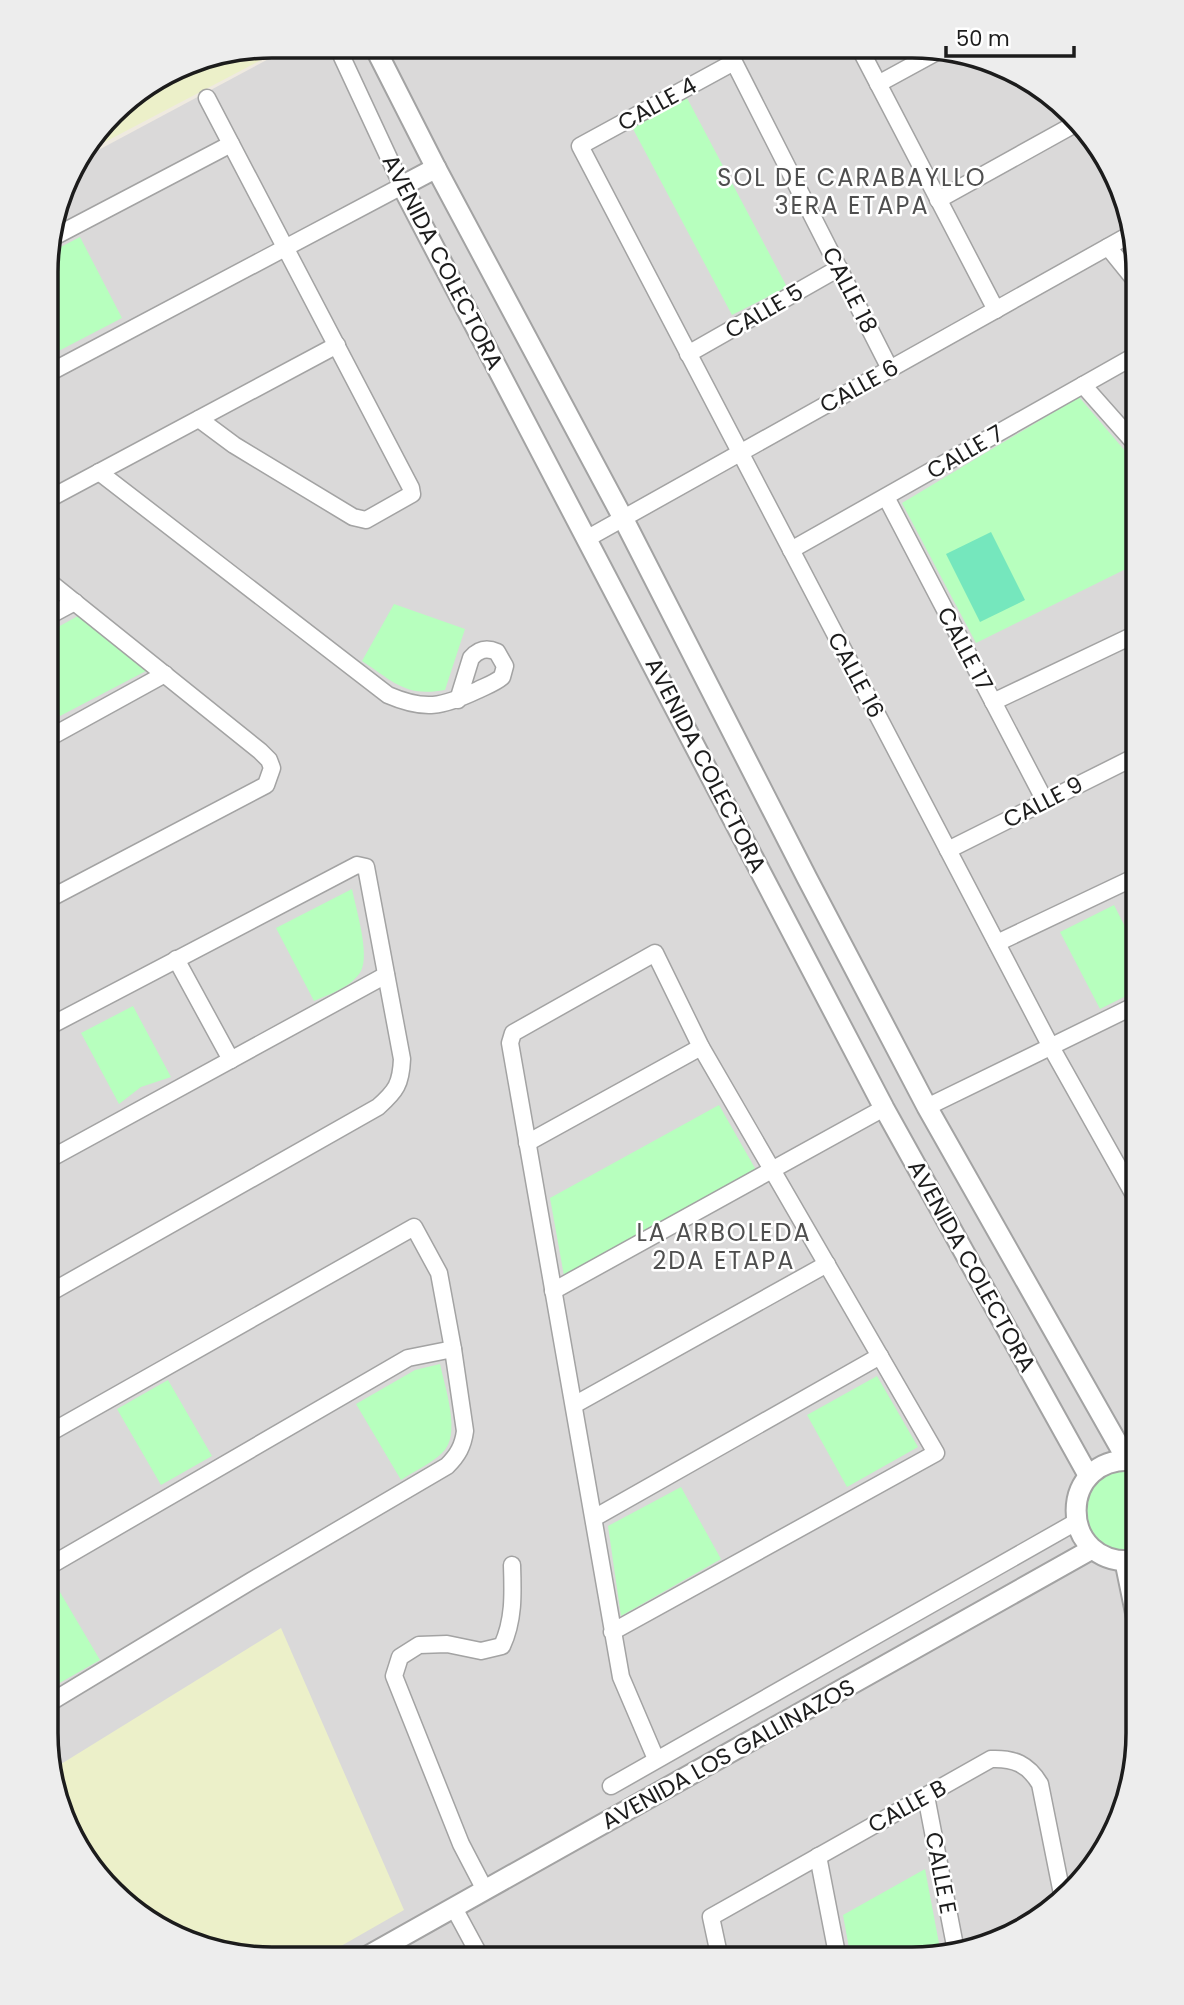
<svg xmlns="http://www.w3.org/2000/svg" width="1184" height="2005" font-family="Poppins,sans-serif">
<rect width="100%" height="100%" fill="#efeae0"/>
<path fill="#dad9d9" d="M293 46 942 47 1050 92 1121 185 1138 271V1749L1121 1820 1092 1871 999 1942 913 1959 242 1958 134 1913 63 1820 46 1734 47 242 69 171 76 162Z"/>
<g fill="#ecf0c9">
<path d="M271 46H288L82 154 122 102 185 63Z"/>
<path d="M281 1628 404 1910 320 1958H242L134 1913 63 1820 53 1769Z"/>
</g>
<g fill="#b7ffbe">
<path d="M687 98 787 287 732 315 632 127Z"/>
<path d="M80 237 122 318 47 357V254Z"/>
<path d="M1079 397 1138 466V563L976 643 902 503Z"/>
<path d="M394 604 465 629 445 690C405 697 394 682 362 661Z"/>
<path d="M78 616 146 671 60 716 47 692V633Z"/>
<path d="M352 889C356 909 370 954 361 971 352 987 330 994 314 1001L276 928Z"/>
<path d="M1114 905 1138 952V990L1100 1009 1060 932Z"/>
<path d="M133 1006 171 1077 141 1087 119 1104 81 1033Z"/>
<path d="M719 1105 756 1170 564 1276 550 1198Z"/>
<path d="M440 1364C445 1388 462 1436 442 1453 431 1464 414 1471 401 1480L356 1404 415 1370Z"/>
<path d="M877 1376 918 1447 847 1487 807 1415Z"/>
<path d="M168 1380 212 1456 161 1485 117 1409Z"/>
<path d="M1113 1470H1138V1553L1101 1547C1096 1541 1087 1532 1085 1525 1078 1501 1094 1480 1113 1470Z"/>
<path d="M681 1487 721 1559 621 1616 608 1526Z"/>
<path d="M54 1582 100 1660 49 1689 46 1684V1588Z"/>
<path d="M925 1869 941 1954 913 1959H851L843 1915Z"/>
</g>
<path fill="#75e7bd" d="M991 532 1025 600 980 622 946 554Z"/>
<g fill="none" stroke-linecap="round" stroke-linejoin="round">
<g stroke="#a3a3a3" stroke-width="19">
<g id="minor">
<path d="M859 47 996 310"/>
<path d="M878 84 944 48"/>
<path d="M938 200 1075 124"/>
<path d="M48 240 231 144"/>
<path d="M1108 247 1138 284"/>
<path d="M688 354 839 268"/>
<path d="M890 369 734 62 580 146 1051 1047 1138 1202"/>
<path d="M47 374 402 186 342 57V46"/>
<path d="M1083 385 1138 447"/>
<path d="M199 419 234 445 353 517 366 520 412 494 411 488 207 98"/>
<path d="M99 472 388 695C425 711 442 707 478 690 486 686 495 683 502 677L505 666 497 652C486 647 478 650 471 658L458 700"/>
<path d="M886 497 1045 801"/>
<path d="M47 500 337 345"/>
<path d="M588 538 1131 234"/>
<path d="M791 550 1138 354"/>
<path d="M47 617 75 602"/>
<path d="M993 702 1138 633"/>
<path d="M47 739 165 674"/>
<path d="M948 850 1138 755"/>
<path d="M47 900 266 785 272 768 269 760 260 751 47 580"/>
<path d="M997 943 1138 876"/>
<path d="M176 959 231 1060"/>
<path d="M927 1107 1138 1004"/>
<path d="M527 1143 701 1047"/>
<path d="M46 1161 386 975"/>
<path d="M553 1291 884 1108"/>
<path d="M46 1295 378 1107C396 1091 401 1084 402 1059L366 867 357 865 46 1028"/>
<path d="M574 1405 827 1264"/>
<path d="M594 1518 880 1356"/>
<path d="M46 1568 408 1358 453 1349"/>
<path d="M612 1632 936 1453 701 1047 655 953 513 1033 510 1043 621 1677 656 1759"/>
<path d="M46 1705 251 1581 447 1466C458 1455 463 1446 465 1431L453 1349 439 1273 414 1227 46 1435"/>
<path d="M611 1786 1076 1522"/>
<path d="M926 1796 956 1951"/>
<path d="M818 1856 838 1959"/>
<path d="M485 1890 461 1844 394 1676 400 1657 419 1645 447 1644 481 1651 502 1646C514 1620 513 1594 512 1565"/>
<path d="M454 1908 481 1958"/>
<path d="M720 1959 711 1917 991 1759C1014 1758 1028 1764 1040 1784L1062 1894"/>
</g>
</g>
<g stroke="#a3a3a3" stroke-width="23">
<g id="tertiary">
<path d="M374 46 436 168 623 518 807 878 927 1107 1127 1460"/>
<path d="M436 168 402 186 884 1108 1088 1475"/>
<path d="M1138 1461C1056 1450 1055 1571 1138 1560"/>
<path d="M1125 1562 1138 1625"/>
<path d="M364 1958 1092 1549"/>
</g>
</g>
<use href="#minor" stroke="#fff" stroke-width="16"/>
<use href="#tertiary" stroke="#fff" stroke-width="19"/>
</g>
<g text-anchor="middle" stroke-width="5" stroke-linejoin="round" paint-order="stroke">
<g font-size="23" fill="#1c1c1c" stroke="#fff">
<text transform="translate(657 104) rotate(-29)" y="8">CALLE 4</text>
<text transform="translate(443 262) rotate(63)" y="8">AVENIDA COLECTORA</text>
<text transform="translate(850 290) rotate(63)" y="8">CALLE 18</text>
<text transform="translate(764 311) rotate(-30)" y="8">CALLE 5</text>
<text transform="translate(859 386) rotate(-29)" y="8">CALLE 6</text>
<text transform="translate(965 452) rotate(-30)" y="8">CALLE 7</text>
<text transform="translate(965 649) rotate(62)" y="8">CALLE 17</text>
<text transform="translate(856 675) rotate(62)" y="8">CALLE 16</text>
<text transform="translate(706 765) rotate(63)" y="8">AVENIDA COLECTORA</text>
<text transform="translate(1043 802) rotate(-27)" y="8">CALLE 9</text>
<text transform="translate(972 1266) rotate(61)" y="8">AVENIDA COLECTORA</text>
<text transform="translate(728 1754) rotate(-29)" y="8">AVENIDA LOS GALLINAZOS</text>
<text transform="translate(907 1806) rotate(-29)" y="8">CALLE B</text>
<text transform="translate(941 1873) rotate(79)" y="8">CALLE E</text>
</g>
<g font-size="24" letter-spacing="2" fill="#4f4f4f" stroke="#fff">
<text x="852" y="186">SOL DE CARABAYLLO<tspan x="852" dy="28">3ERA ETAPA</tspan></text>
<text x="724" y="1241">LA ARBOLEDA<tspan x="724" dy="28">2DA ETAPA</tspan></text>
</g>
</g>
<path d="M0 0H1184V2005H0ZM272 58H912A214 214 0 0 1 1126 272V1733A214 214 0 0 1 912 1947H272A214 214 0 0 1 58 1733V272A214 214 0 0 1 272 58Z" fill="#ededed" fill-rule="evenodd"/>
<path fill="none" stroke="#1c1c1c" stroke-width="3.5" d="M272 58H912A214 214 0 0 1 1126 272V1733A214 214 0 0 1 912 1947H272A214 214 0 0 1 58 1733V272A214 214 0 0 1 272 58Z"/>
<path d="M946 46v10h128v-10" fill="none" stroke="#1c1c1c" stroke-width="3.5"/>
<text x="956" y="46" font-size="21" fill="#1c1c1c" stroke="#ffffff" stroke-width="5" paint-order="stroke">50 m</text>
</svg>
